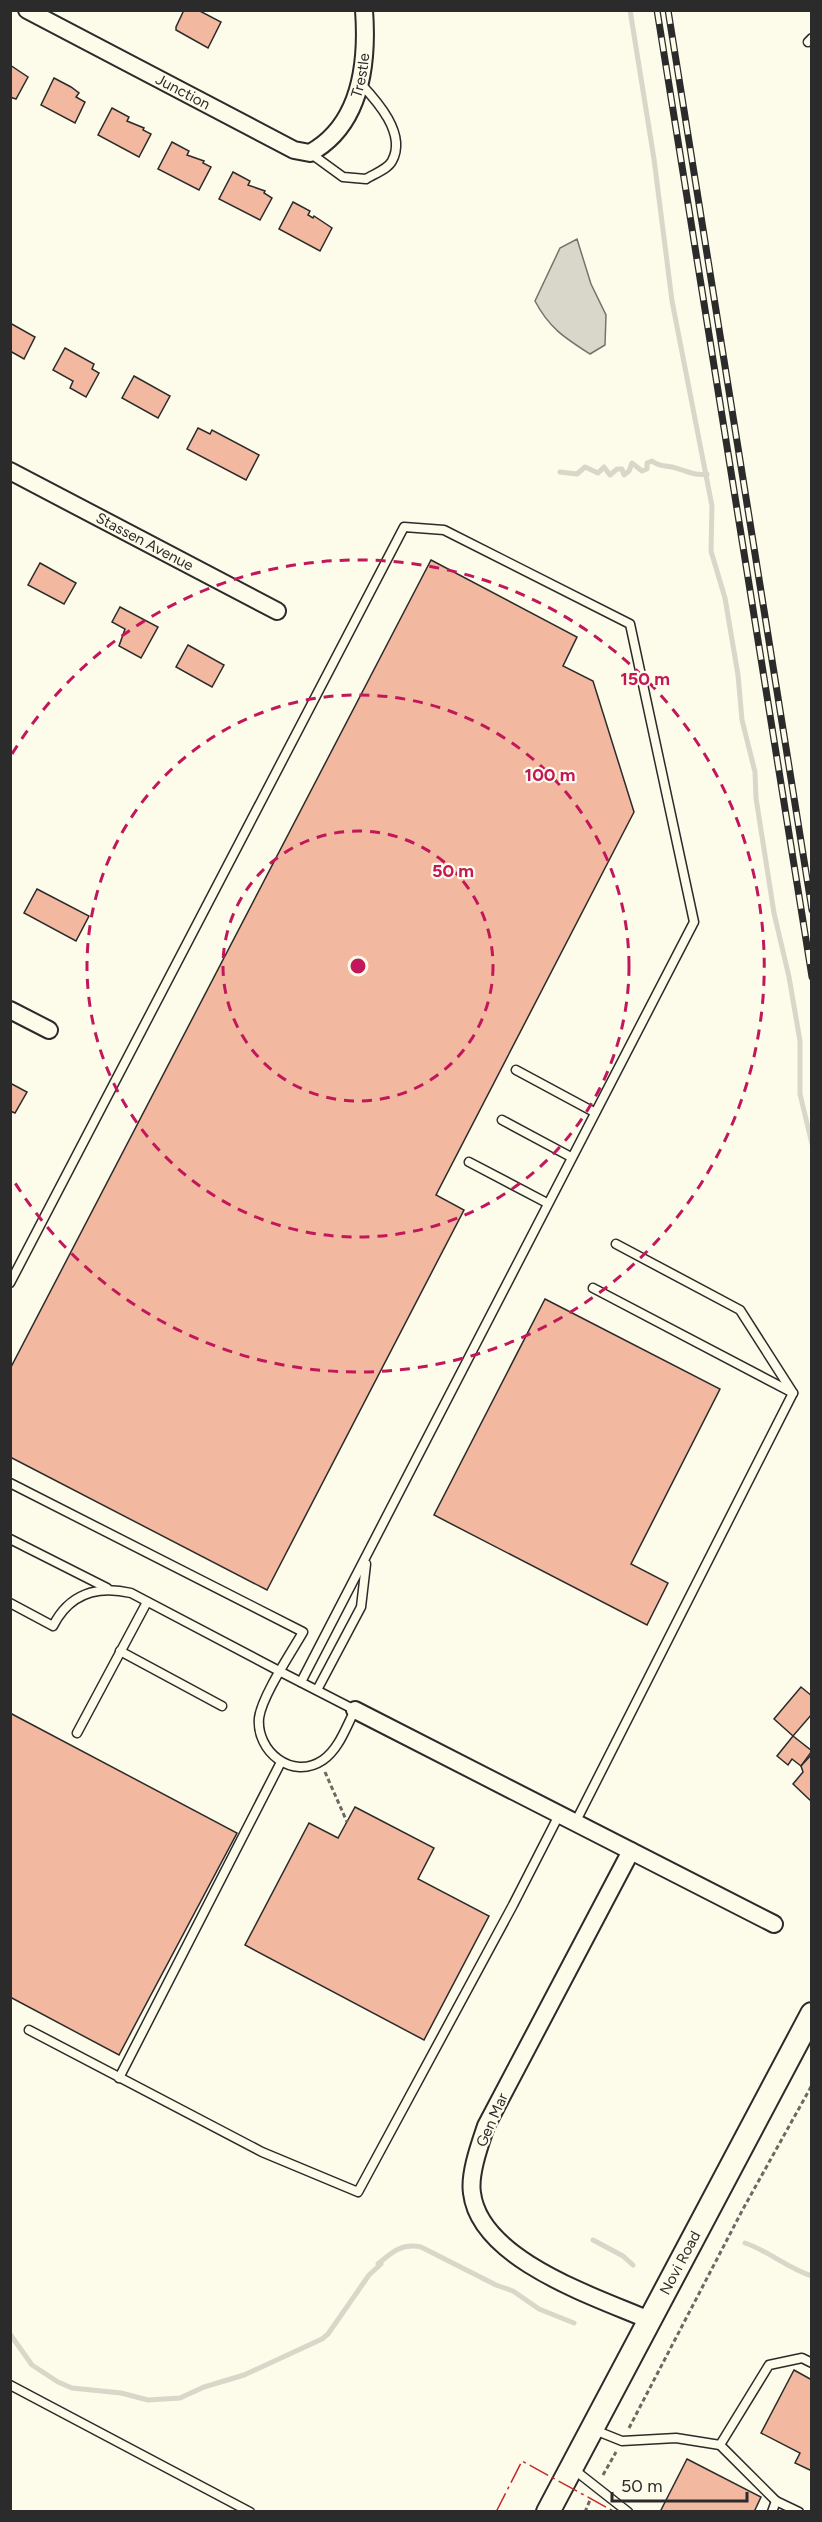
<svg xmlns="http://www.w3.org/2000/svg" width="822" height="2522" font-family="Figtree,sans-serif">
<rect width="100%" height="100%" fill="#fdfbea"/>
<path fill="#d8d7c9" stroke="#74746e" stroke-width="1.5" d="M577 239 591 284 606 315 605 345 590 354C565 338 549 328 535 301L560 248Z"/>
<g fill="none" stroke-linecap="round" stroke-linejoin="round">
<g stroke="#d8d7c9" stroke-width="5">
<path d="M630 10 654 159 672 301 712 506 711 551 725 598 738 675 742 720 755 772 756 798 774 913 789 977 800 1041V1094L812 1144"/>
<path d="M560 472 577 474 585 467 598 473 604 467 610 475 617 469H622L624 475 629 471 632 463 642 471 647 469V463L652 461C660 467 663 465 672 467 685 470 693 476 707 474"/>
<path d="M593 2240 623 2256 633 2265"/>
<path d="M745 2243C769 2251 787 2268 812 2276"/>
<path d="M10 2334 32 2365 58 2382 72 2388 121 2393 148 2400 180 2398 204 2387 244 2375 322 2339 328 2334 369 2275 381 2264H378C392 2252 402 2243 421 2247L496 2285 513 2291 539 2309 574 2323"/>
</g>
</g>
<g fill="#f2b8a0" stroke="#2b2b2b" stroke-width="1.5">
<path d="M184 10H198L221 22 208 48 176 30V27Z"/>
<path d="M10 65 28 77 16 99 10 97Z"/>
<path d="M54 78 71 87 79 93 76 97 85 102 75 123 41 105Z"/>
<path d="M112 108 129 117 127 121 144 128 143 130 151 134 139 157 98 135Z"/>
<path d="M172 142 189 151 187 155 204 161 203 163 211 167 199 190 158 169Z"/>
<path d="M233 172 250 181 248 185 265 191 264 193 272 198 260 220 219 199Z"/>
<path d="M293 202 310 211 308 215 313 218 314 216 332 228 320 251 279 229Z"/>
<path d="M10 323 35 337 24 359 10 351Z"/>
<path d="M65 348 94 364 92 369 99 373 86 397 70 388 73 381 53 370Z"/>
<path d="M134 376 170 396 158 418 122 398Z"/>
<path d="M198 428 210 434 212 430 259 455 246 480 187 449Z"/>
<path d="M431 560 577 637 563 666 593 681 634 812 436 1195 464 1210 267 1590 10 1457V1369Z"/>
<path d="M40 563 76 583 64 604 28 585Z"/>
<path d="M120 607 158 627 141 658 119 646 125 629 112 622Z"/>
<path d="M188 645 224 665 212 687 176 667Z"/>
<path d="M37 889 89 916 76 941 24 913Z"/>
<path d="M10 1083 27 1092 15 1113 10 1111Z"/>
<path d="M545 1299 720 1389 631 1564 668 1583 647 1625 434 1515Z"/>
<path d="M801 1687 812 1696V1714L793 1736 774 1719Z"/>
<path d="M10 1713 237 1833 119 2055 10 1997Z"/>
<path d="M793 1736 812 1751 801 1766 792 1759 788 1765 777 1756Z"/>
<path d="M812 1754V1802L793 1784 803 1772 801 1766Z"/>
<path d="M355 1807 434 1848 418 1879 489 1916 424 2040 245 1945 309 1823 338 1838Z"/>
<path d="M794 2370 812 2380V2471L795 2463 800 2453 761 2433Z"/>
<path d="M687 2459 761 2497 754 2512H660Z"/>
</g>
<g fill="none" stroke-linecap="round" stroke-linejoin="round">
<g stroke="#2b2b2b" stroke-width="11">
<g id="lane">
<path d="M808 42 812 38"/>
<path d="M310 153 343 177 366 179C374 174 388 169 392 161 407 134 377 101 360 83"/>
<path d="M516 1070 594 1112"/>
<path d="M502 1120 571 1157"/>
<path d="M469 1162 547 1203"/>
<path d="M616 1244 740 1310 793 1393"/>
<path d="M10 1283 404 527 444 530 630 624 694 922 301 1682"/>
<path d="M10 1483 303 1632C291 1653 262 1696 259 1718 256 1751 292 1781 323 1760 339 1749 346 1727 355 1710L281 1672 131 1593C97 1585 69 1594 53 1626L10 1603"/>
<path d="M10 1539 107 1588"/>
<path d="M120 1651 222 1706"/>
<path d="M317 1690 361 1607 366 1564"/>
<path d="M77 1733 147 1602"/>
<path d="M575 1823 793 1393 593 1288"/>
<path d="M29 2030 262 2152 358 2192 513 1905 559 1815"/>
<path d="M119 2078 281 1762"/>
<path d="M10 2385 250 2512"/>
<path d="M592 2429 622 2441 676 2438 720 2445 769 2365 802 2358 812 2363"/>
<path d="M720 2445 776 2501 799 2512"/>
<path d="M572 2468 628 2512"/>
<path d="M772 2512 776 2501"/>
</g>
</g>
<g stroke="#2b2b2b" stroke-width="20">
<g id="street">
<path id="s1" d="M27 10 294 150 310 153C361 125 368 64 364 10"/>
<path id="s2" d="M10 471 277 611"/>
<path d="M10 1010 49 1030"/>
<path d="M355 1710 774 1924"/>
<path d="M631 1851 486 2126C480 2144 469 2174 472 2193 480 2260 596 2297 649 2320"/>
</g>
</g>
<g stroke="#2b2b2b" stroke-width="26">
<g id="secondary">
<path id="s3" d="M548 2512 812 2014"/>
</g>
</g>
<g stroke="#6a6964" stroke-width="3" stroke-dasharray="4.5 3" stroke-linecap="butt">
<path d="M325 1772 347 1822"/>
<path d="M629 2428 743 2209 812 2085"/>
<path d="M603 2475 616 2452"/>
<path d="M585 2512 590 2500"/>
</g>
<use href="#lane" stroke="#fdfbea" stroke-width="8"/>
<use href="#street" stroke="#fdfbea" stroke-width="16"/>
<use href="#secondary" stroke="#fdfbea" stroke-width="22"/>
<g stroke="#2b2b2b" stroke-width="7">
<g id="rail">
<path d="M657 10 812 977"/>
<path d="M668 10 812 910"/>
</g>
</g>
<use href="#rail" stroke="#fdfbea" stroke-width="4.5" stroke-dasharray="14" stroke-linecap="butt"/>
<path stroke="#c62828" stroke-width="1.5" stroke-dasharray="21 4.5 3 4.5" stroke-linecap="butt" d="M496 2512 522 2461 615 2512"/>
</g>
<g fill="none" stroke="#c2185b" stroke-width="3" stroke-dasharray="10 8">
<circle cx="358" cy="966" r="135"/>
<circle cx="358" cy="966" r="271"/>
<path d="M12 754A406 406 0 1 1 12 1178"/>
</g>
<g text-anchor="middle" stroke-width="4.5" stroke-linejoin="round" paint-order="stroke">
<g font-size="15" fill="#2b2b2b" stroke="#fdfbea">
<text dy="5" stroke="none"><textPath href="#s1" startOffset="414">Trestle</textPath></text>
<text dy="5" stroke="none"><textPath href="#s1" startOffset="176">Junction</textPath></text>
<text dy="5" stroke="none"><textPath href="#s2" startOffset="152">Stassen Avenue</textPath></text>
<text transform="translate(492 2120) rotate(-66)" y="5">Gen Mar</text>
<text dy="5" stroke="none"><textPath href="#s3" startOffset="282">Novi Road</textPath></text>
</g>
</g>
<circle cx="358" cy="966" r="9" fill="#c2185b" stroke="#fdfbea" stroke-width="3"/>
<g font-size="18" text-anchor="middle" font-weight="bold" fill="#c2185b" stroke="#fdfbea" stroke-width="4.5" stroke-linejoin="round" paint-order="stroke">
<text x="645" y="685">150 m</text>
<text x="550" y="781">100 m</text>
<text x="453" y="877">50 m</text>
</g>
<rect width="822" height="2522" fill="none" stroke="#2b2b2b" stroke-width="24"/>
<path d="M612 2492v9h135v-9" fill="none" stroke="#2b2b2b" stroke-width="3"/>
<text x="621" y="2492" font-size="18" fill="#2b2b2b" stroke="#fdfbea" stroke-width="4.5" paint-order="stroke">50 m</text>
</svg>
